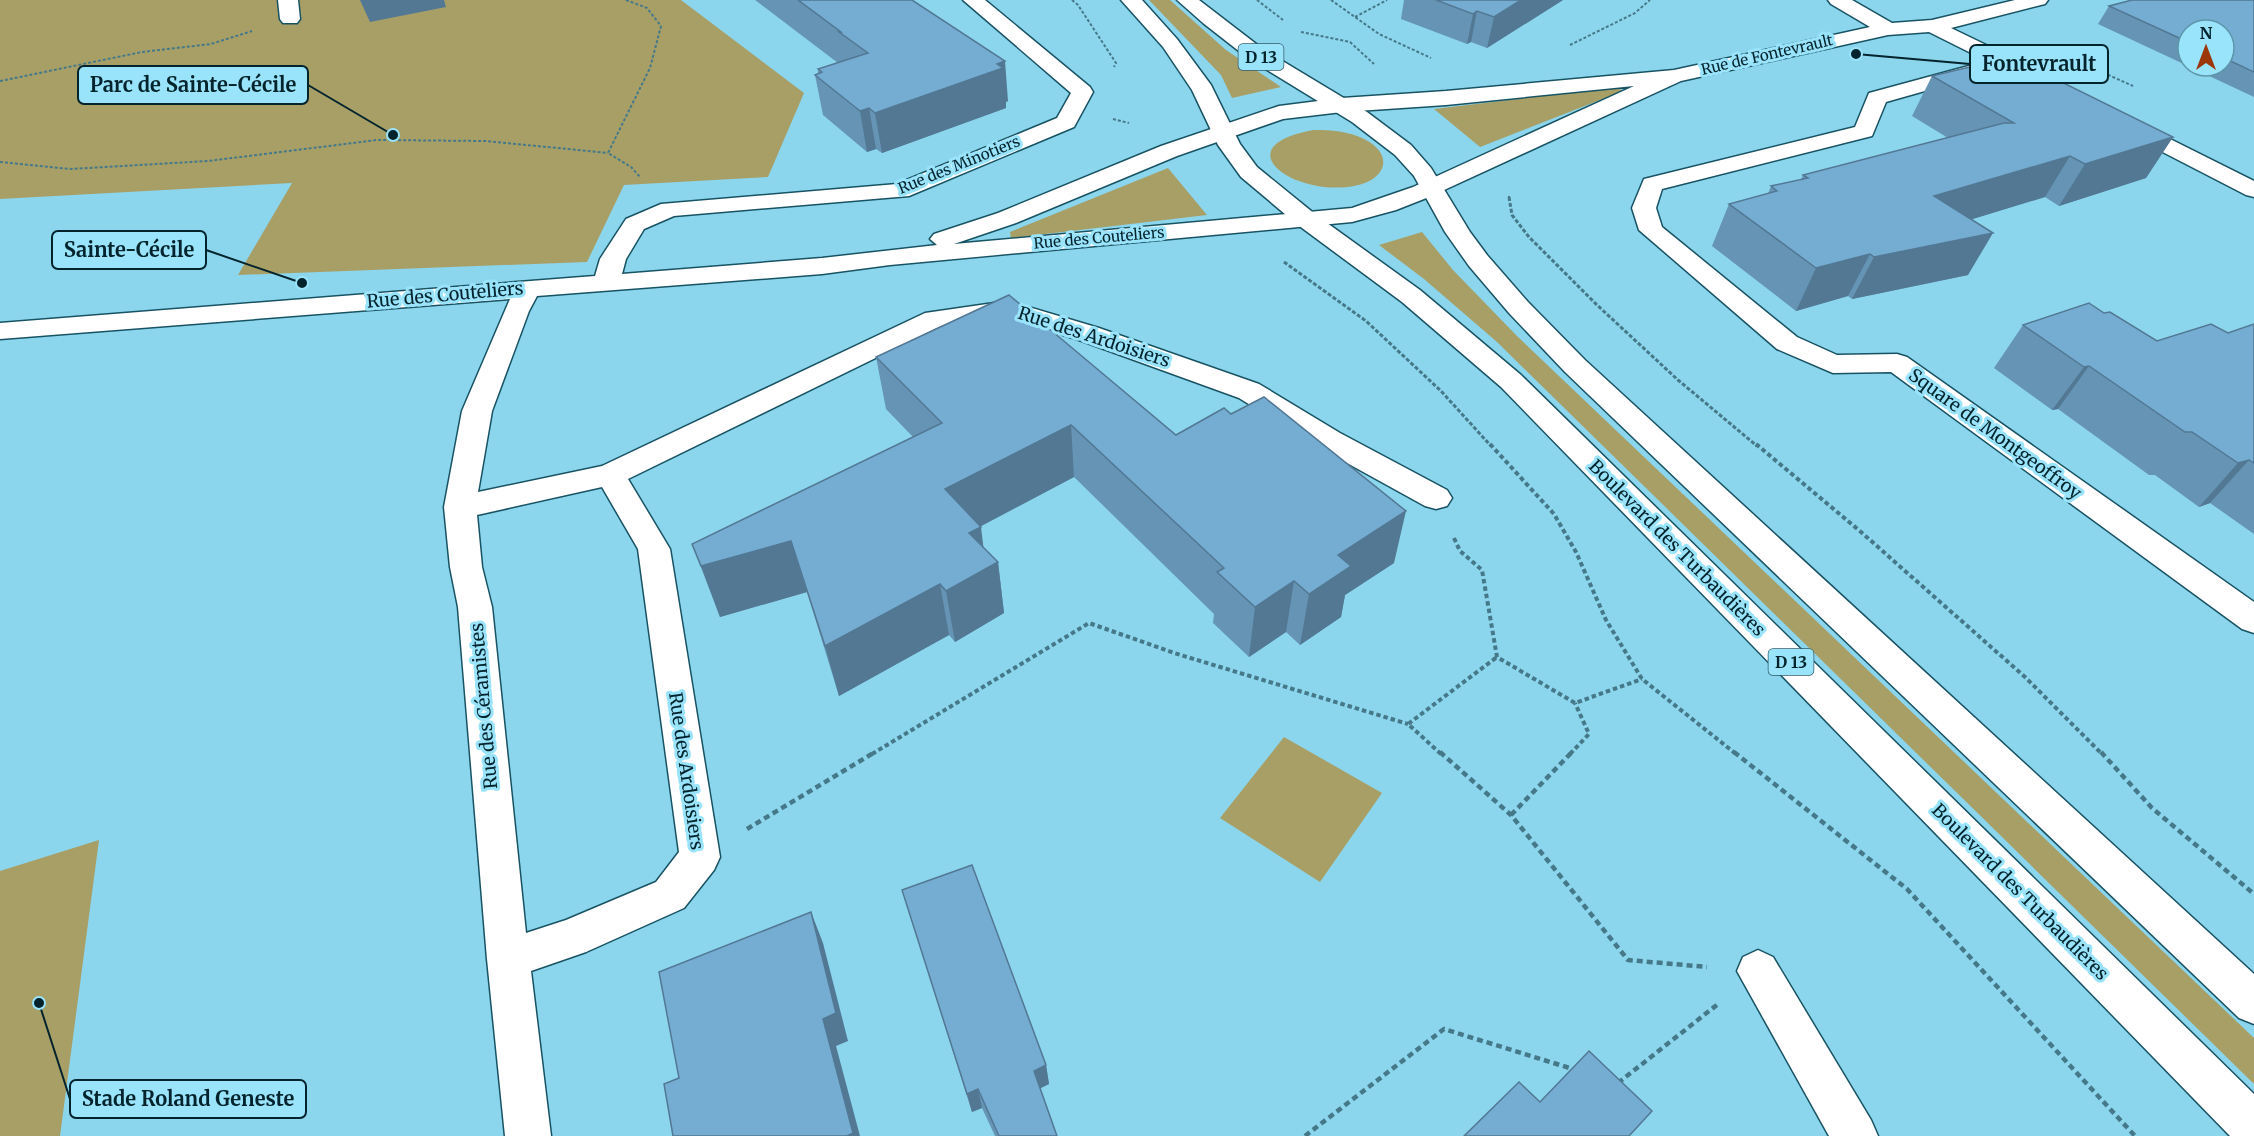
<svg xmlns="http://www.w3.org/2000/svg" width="2254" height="1136" font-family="Merriweather,serif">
<rect width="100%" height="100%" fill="#8cd6ed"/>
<g fill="#a89f67">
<path d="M0 0H681L804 93 768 177 624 185 587 262 238 275 292 183 0 199Z"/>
<path d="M1149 0H1170L1226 50 1281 87 1232 98 1221 75Z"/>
<path d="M1616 87 1623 91 1480 147 1434 109Z"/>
<path d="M1314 130C1331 130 1348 131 1364 139 1396 155 1385 181 1354 186 1293 197 1223 146 1314 130Z"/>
<path d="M1168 168 1207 215 1011 238 1010 232Z"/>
<path d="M1422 232 1453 270 1517 336 2254 1038V1084L1497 342 1424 279 1379 245Z"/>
<path d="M1284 737 1382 793 1320 882 1220 818Z"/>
<path d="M99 840 60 1136H0V871Z"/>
</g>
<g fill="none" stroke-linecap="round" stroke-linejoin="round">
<g stroke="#185363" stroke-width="3">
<g id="minor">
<path d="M278 0H298L300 19 297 23H283L280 19Z"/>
<path d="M963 0H985L1090 87 1093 92 1074 127 909 196 674 216 644 229 626 259 622 274 822 258 937 245 930 239 934 234 998 213 1161 146 1279 106 1342 98 1446 91 1674 70 1870 27 1831 4 1828 0H1852L1892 23 1932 20 2015 0H2048L2045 4 1951 28 2013 58 2016 62 2013 66 1886 102 1872 136 1662 189 1656 208 1662 227 1797 337 1837 355 1897 354 1907 357 2254 602V633L2242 629 1891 372 1833 373 1777 349 1639 230 1632 208 1644 179 1855 127 1869 93 1987 61 1929 32 1888 35 1681 81 1429 197 1396 210 1352 222 890 265 822 274 537 296 529 311 492 411 478 492 602 466 925 313 1008 301 1099 328 1259 384 1340 433 1447 490 1452 498 1447 506 1436 509 1425 506 1318 447 1239 398 1079 340 1007 317 941 326 628 479 670 549 720 857 714 870 684 908 586 952 531 971 551 1136H505L487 959 458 607 450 567 444 507 462 411 510 299 0 339V323L595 276 600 259 626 219 661 204 897 184 1057 118 1071 93ZM1634 86 1413 187 1352 208 954 244 1016 223 1177 156 1283 119 1342 112 1446 105ZM602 487 638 549 679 852 656 882 566 920 526 933 492 607 482 567 477 515Z"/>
<path d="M2128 118 2254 181V197L2246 195 2120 130 2117 125 2120 120Z"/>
<path d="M1758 950 1773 957 1871 1120 1878 1136H1829L1737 971 1743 957Z"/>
</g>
</g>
<g stroke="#185363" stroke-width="3">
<g id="major">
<path d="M1121 0H1142L1177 39 1211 85 1240 144 1257 167 1316 215 1420 290 1521 375 2254 1094V1136H2230L1501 387 1402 302 1298 225 1241 177 1218 145 1192 90 1163 47Z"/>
<path d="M1177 0H1199L1264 50 1367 112 1411 145 1431 168 1470 232 1487 255 1528 302 1585 360 2254 974V1024L2239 1018 1565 372 1509 313 1469 266 1445 232 1414 176 1395 155 1352 122 1249 59 1203 23Z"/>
</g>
</g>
<g stroke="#457989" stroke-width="2" stroke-dasharray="3 2" stroke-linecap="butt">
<path d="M626 0 647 8 661 26 650 68 608 153 631 167 640 177"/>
<path d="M1072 0 1078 5 1116 63 1114 67"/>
<path d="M1257 0 1283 20"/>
<path d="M1331 0 1379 34 1431 58"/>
<path d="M1355 17 1387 0"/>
<path d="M1301 32 1350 42 1374 64"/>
<path d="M1570 45 1635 13 1650 0"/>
<path d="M2044 46 2133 86"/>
<path d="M0 81 142 52 211 44 252 31"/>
<path d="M1113 119 1129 123"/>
<path d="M0 162 71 169 208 161 377 140 486 141 608 153"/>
<path d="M1509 196V199"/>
</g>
<g stroke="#457989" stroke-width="3" stroke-dasharray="4 2" stroke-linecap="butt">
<path d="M1509 197 1512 215 1529 237 1597 305 1678 380 1757 446"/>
<path d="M1284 262 1366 321 1441 391 1491 446"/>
</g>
<g stroke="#457989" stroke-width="4" stroke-dasharray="4.5 3" stroke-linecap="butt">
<path d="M1490 444 1554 514 1576 552 1606 620 1642 679 1736 754"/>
<path d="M1756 444 1861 532 2025 677 2102 754"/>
<path d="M1454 538 1460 551 1482 570 1497 657 1575 703 1642 679"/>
<path d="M872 754 1089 623 1174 653 1408 724"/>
<path d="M1441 754 1408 724 1497 657"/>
<path d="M1570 754 1589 734 1575 703"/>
</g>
<g stroke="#457989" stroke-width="4.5" stroke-dasharray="6 4" stroke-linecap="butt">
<path d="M1440 752 1511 815 1628 960 1707 967"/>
<path d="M1734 752 1907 889 2135 1136"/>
<path d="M2101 752 2152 808 2254 894"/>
<path d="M1511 815 1572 752"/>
<path d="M747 829 875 752"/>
<path d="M1618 1083 1718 1004"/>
<path d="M1305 1136 1444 1029 1576 1070"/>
</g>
<use href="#minor" fill="#fff" fill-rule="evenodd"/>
<use href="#major" fill="#fff" fill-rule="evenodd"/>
</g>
<g fill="#6594b5">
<path d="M755 0H912L1008 101 1006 102V108L882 153 876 149 867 152 823 115 815 75 818 74V69L838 63Z"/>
<path d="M1404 0H1563L1487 48 1471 42 1467 44 1401 19Z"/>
<path d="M2254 0V97L2188 66H2224V30H2188V66L2098 24 2109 6Z"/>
<path d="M1932 76 2173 137 2146 178 2059 206 2045 197 1972 219 1968 275 1852 299 1848 296 1796 311 1712 246 1729 204 1768 194 1771 186 1801 180 1803 175 1948 138 1912 116Z"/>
<path d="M2104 313 2157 341 2228 333 2254 324V534L2210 503 2199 507 2155 475H2149L2058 409 2052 410 1994 368 2023 325Z"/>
<path d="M876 357 1176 435 1394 563 1345 595 1341 617 1300 645 1286 632 1249 657 1213 623 1214 614 1074 477 980 526 983 547 998 562 1004 613 955 642 949 635 839 696 807 592 720 617 692 544 913 437 886 409Z"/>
<path d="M902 890 1046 1065 1049 1084 1040 1088 1057 1136H995L982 1108 972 1112Z"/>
</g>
<g fill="#527893">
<path d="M360 0H444L446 7 370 22Z"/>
<path d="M1521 0H1563L1487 48 1494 17Z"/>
<path d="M1477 11 1471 42 1467 44 1473 14Z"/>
<path d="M1005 61 1008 101 1006 102V108L882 153 875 113Z"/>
<path d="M869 108 876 149 867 152 860 111Z"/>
<path d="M2173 137 2146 178 2059 206 2085 164Z"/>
<path d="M2070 156 2045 197 1911 238 1934 196Z"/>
<path d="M1993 233 1968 275 1852 299 1874 257Z"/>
<path d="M1870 254 1848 296 1796 311 1816 268Z"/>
<path d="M2089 366 2058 409 2052 410 2084 367Z"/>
<path d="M1071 425 1074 477 953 541 945 489Z"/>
<path d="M2249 460 2210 503 2199 507 2238 463Z"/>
<path d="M1406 511 1394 563 1345 595 1341 617 1300 645 1309 594 1338 555Z"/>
<path d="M981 527 986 569 998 562 1004 613 955 642 946 591 969 533Z"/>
<path d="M791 541 807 592 720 617 701 566Z"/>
<path d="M1294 581 1286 632 1249 657 1255 607Z"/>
<path d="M940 584 949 635 839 696 825 646Z"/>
<path d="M811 912 823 943 848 1041 836 1046 860 1136H847L823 1019Z"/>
<path d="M1046 1065 1049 1084 1037 1090 1034 1071Z"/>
<path d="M978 1089 982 1108 972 1112 967 1094Z"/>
</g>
<g fill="#75acd2" stroke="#527893" stroke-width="1.5">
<path d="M798 0H912L1005 61 997 64 1003 68 875 113 869 108 860 111 815 75 822 72 818 69 868 53 839 32H841Z"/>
<path d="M1436 0H1521L1494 17 1477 11 1473 14Z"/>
<path d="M2132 0H2254V72L2224 58V30H2188V42L2109 6Z"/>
<path d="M2011 57 2173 137 2085 164 2070 156 1934 196 1993 233 1874 257 1870 254 1816 268 1729 204 1777 191 1771 186 1808 178 1803 175 2004 123H2014L1932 76Z"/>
<path d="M1009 295 1176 435 1224 408 1231 414 1264 397 1406 511 1338 555 1351 566 1309 594 1294 581 1255 607 1217 572 1224 568 1071 425 945 489 981 527 969 533 998 562 946 591 940 584 825 646 791 541 701 566 692 544 942 423 876 357Z"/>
<path d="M2089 303 2104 313 2110 312 2157 341 2211 324 2228 333 2254 324V463L2249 460 2238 463 2192 432H2185L2089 366 2084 367 2023 325Z"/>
<path d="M972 865 1046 1065 1034 1071 1057 1136H999L978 1089 967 1094 902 890Z"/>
<path d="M811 912 836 1013 823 1019 853 1133 847 1136H673L664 1084 679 1078 659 972Z"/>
<path d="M1589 1051 1652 1111 1629 1136H1464L1519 1082 1540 1102Z"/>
</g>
<g text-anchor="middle" stroke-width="6" stroke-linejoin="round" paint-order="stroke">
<g font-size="15" fill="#04242d" stroke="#99e3fb">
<text transform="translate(1767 55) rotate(-13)" y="5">Rue de Fontevrault</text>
<text transform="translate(959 165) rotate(-22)" y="5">Rue des Minotiers</text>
<text transform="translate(1099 238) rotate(-5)" y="5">Rue des Couteliers</text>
</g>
<g fill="#99e3fb" stroke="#315d6b" stroke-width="1.5">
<rect x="1238.5" y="44" width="45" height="26" rx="4.5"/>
<rect x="1768.5" y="649" width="45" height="26" rx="4.5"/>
</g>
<g font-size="16" font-weight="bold" fill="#04242d">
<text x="1261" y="63">D 13</text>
<text x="1791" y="668">D 13</text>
</g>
<g font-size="18" fill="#04242d" stroke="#99e3fb">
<text transform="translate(445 295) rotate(-5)" y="6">Rue des Couteliers</text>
<text transform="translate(1094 337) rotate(18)" y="6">Rue des Ardoisiers</text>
<text transform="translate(1995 434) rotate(36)" y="6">Square de Montgeoffroy</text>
<text transform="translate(1677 548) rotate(45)" y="6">Boulevard des Turbaudières</text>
<text transform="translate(484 706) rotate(-95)" y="6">Rue des Céramistes</text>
<text transform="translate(686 771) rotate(82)" y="6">Rue des Ardoisiers</text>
<text transform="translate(2020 892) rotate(45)" y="6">Boulevard des Turbaudières</text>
</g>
</g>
<path fill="none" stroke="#04242d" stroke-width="2" d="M1856 54L1970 64M393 135L308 85M302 283L206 250M39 1003L70 1099"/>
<g fill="#04242d" stroke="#99e3fb" stroke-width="2">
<circle cx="1856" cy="54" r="6"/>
<circle cx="393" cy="135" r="6"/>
<circle cx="302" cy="283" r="6"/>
<circle cx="39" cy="1003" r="6"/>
</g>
<g fill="#99e3fb" stroke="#04242d" stroke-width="2">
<rect x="1970" y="45" width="138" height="38" rx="6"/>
<rect x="78" y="66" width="230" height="38" rx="6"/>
<rect x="52" y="231" width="154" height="38" rx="6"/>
<rect x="70" y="1080" width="236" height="38" rx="6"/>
</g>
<g font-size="20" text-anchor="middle" font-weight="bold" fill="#04242d">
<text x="2039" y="71">Fontevrault</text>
<text x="193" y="92">Parc de Sainte-Cécile</text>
<text x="129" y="257">Sainte-Cécile</text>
<text x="188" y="1106">Stade Roland Geneste</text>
</g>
<g transform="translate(2206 48)"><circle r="28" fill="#99e3fb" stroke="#5d97a9" stroke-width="1.5"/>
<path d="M0-4.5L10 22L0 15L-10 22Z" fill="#9c370a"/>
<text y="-9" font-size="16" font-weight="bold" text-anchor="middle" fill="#04242d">N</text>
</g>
</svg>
